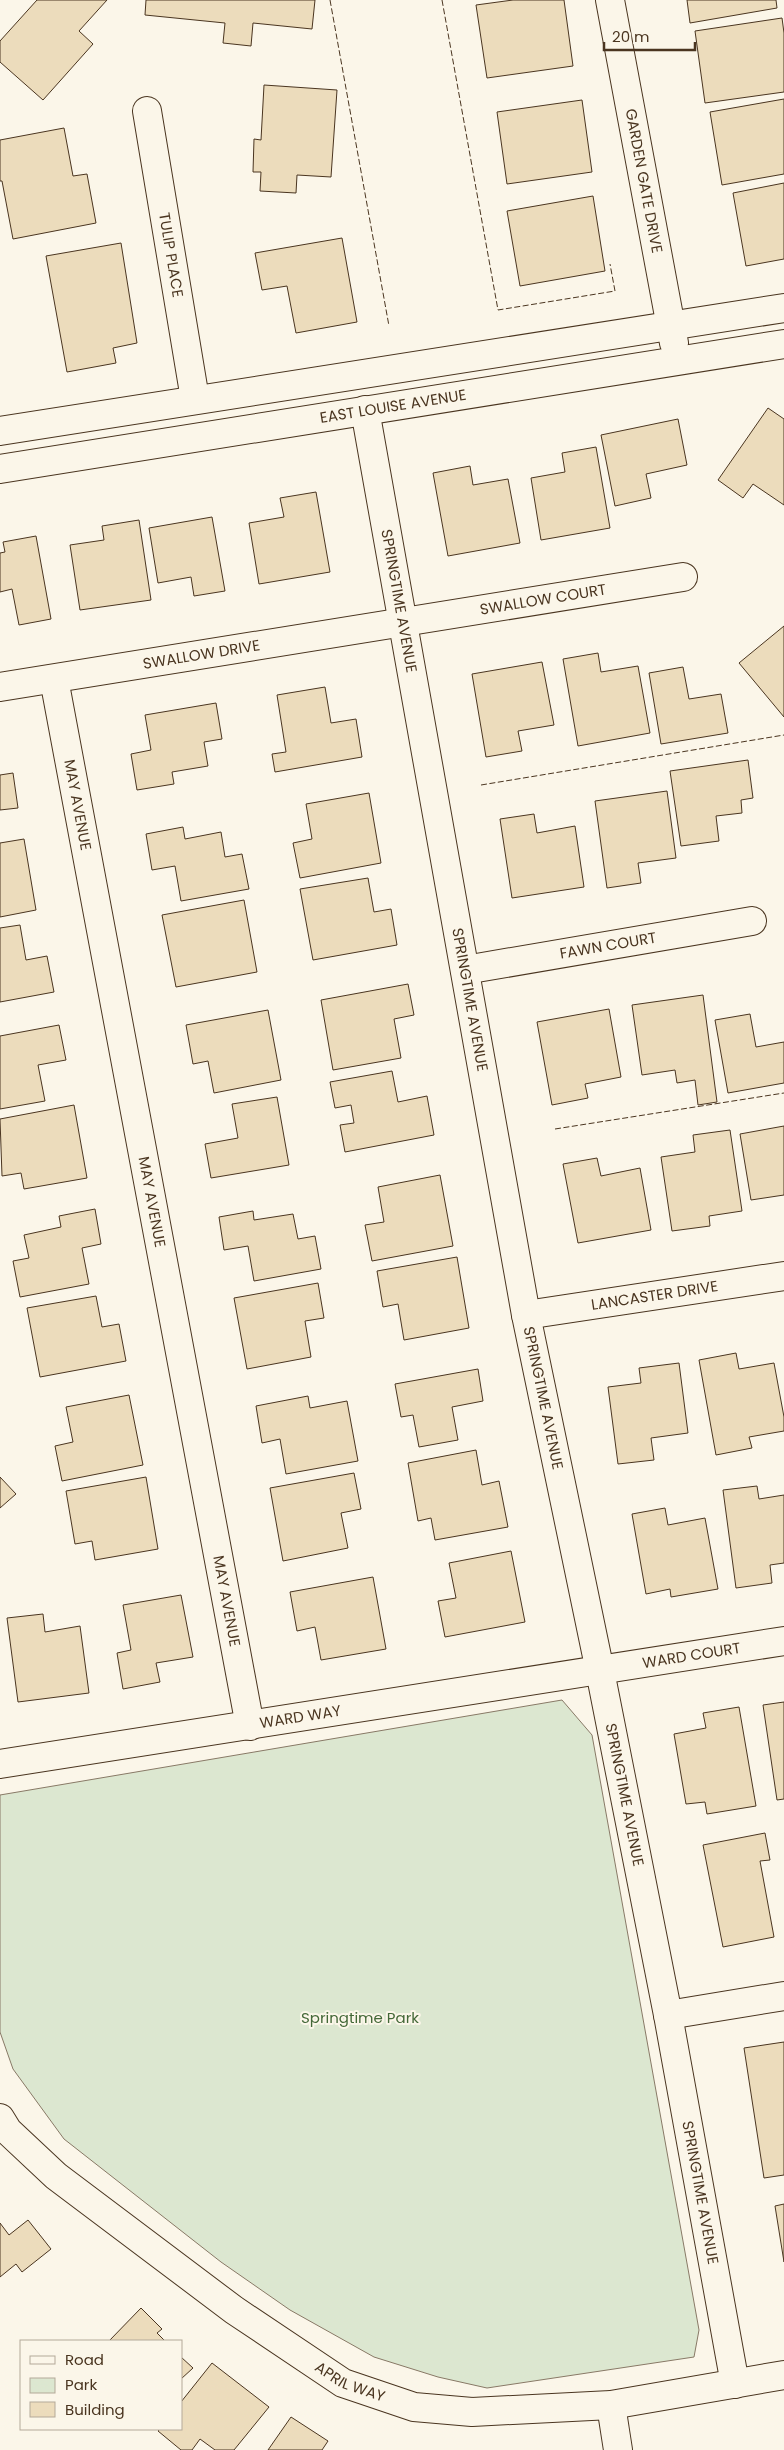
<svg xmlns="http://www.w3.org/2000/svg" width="784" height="2450" font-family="Poppins,sans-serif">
<rect width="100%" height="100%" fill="#fbf6e9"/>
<path fill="#dce7d0" stroke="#887966" d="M562 1700 592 1735 699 2330 694 2357 487 2388 438 2377 374 2357 290 2310 221 2262 64 2139 13 2069 0 2032V1795Z"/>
<g fill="#ecdcbc" stroke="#4a3520">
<path d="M37 0H107L79 31 93 44 43 100 0 62V41Z"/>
<path d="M146 0H315L312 29 253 23 251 46 223 43 225 23 145 15Z"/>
<path d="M513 0H564L573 66 487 78 476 5Z"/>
<path d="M687 0H776L777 8 690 23Z"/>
<path d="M782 18 784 33V92L705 103 695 31Z"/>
<path d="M264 85 337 90 331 177 297 175 296 193 260 191 261 172H253L254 139 261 140Z"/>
<path d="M784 99V174L722 185 710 112Z"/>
<path d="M582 100 592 172 507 184 497 112Z"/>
<path d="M64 128 73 176 87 174 96 223 13 239 2 181H0V140Z"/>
<path d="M784 183V259L746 266 733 193Z"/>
<path d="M593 196 605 271 520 286 507 211Z"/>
<path d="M342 238 357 322 296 333 287 286 262 290 255 253Z"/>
<path d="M121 243 137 343 113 348 116 363 67 372 46 256Z"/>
<path d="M768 408 784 419V505L753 484 743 498 718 480Z"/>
<path d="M678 419 687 465 646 474 651 498 615 506 601 435Z"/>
<path d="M596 447 610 528 541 540 531 478 565 472 562 453Z"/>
<path d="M470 466 473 485 508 479 520 543 448 556 433 473Z"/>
<path d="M316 492 330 572 259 584 249 523 284 517 280 498Z"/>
<path d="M212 517 225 591 194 596 191 577 158 583 149 528Z"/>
<path d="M139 520 151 600 80 610 70 545 104 540 102 526Z"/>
<path d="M36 536 51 619 19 625 12 589 0 592V553L5 552 3 542Z"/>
<path d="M784 626V717L739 663Z"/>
<path d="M598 653 601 672 638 666 650 733 578 746 563 659Z"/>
<path d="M542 662 554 725 518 731 522 751 486 757 472 674Z"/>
<path d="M683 667 689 699 721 694 728 733 661 744 649 673Z"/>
<path d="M325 687 331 723 356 719 362 757 275 772 272 754 286 752 277 695Z"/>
<path d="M216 703 222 739 204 742 208 766 172 772 174 784 137 790 131 754 151 750 145 715Z"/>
<path d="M748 760 753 798 741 800 742 813 716 816 719 841 681 846 670 771Z"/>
<path d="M13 773 18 808 0 810V775Z"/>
<path d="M667 791 676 858 638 863 641 883 607 888 595 801Z"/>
<path d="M369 793 381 863 300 878 293 843 312 839 306 804Z"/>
<path d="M534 814 537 833 575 826 584 887 512 898 500 819Z"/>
<path d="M183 827 185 839 221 832 225 857 242 854 249 889 181 901 175 866 152 870 146 834Z"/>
<path d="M24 839 36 910 0 917V843Z"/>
<path d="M368 878 374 912 391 909 397 945 313 960 300 889Z"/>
<path d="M244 900 257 972 176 987 162 915Z"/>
<path d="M20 925 26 960 47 956 54 992 0 1002V928Z"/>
<path d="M408 984 414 1015 394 1019 401 1058 333 1070 321 1000Z"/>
<path d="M703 995 717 1102 698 1105 695 1080 677 1083 675 1070 642 1075 632 1005Z"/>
<path d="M609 1009 621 1077 585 1084 588 1098 552 1105 537 1022Z"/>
<path d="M268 1010 281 1080 214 1093 208 1061 193 1064 186 1025Z"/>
<path d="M750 1014 756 1047 784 1042V1083L728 1093 715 1020Z"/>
<path d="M59 1025 66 1060 38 1065 45 1101 0 1109V1036Z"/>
<path d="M392 1071 398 1102 427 1096 434 1135 345 1152 340 1125 354 1123 351 1105 335 1108 330 1082Z"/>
<path d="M277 1097 289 1165 211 1178 205 1144 238 1138 232 1104Z"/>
<path d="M74 1105 87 1178 24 1189 21 1173 2 1176 0 1119Z"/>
<path d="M784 1126V1195L751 1200 740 1134Z"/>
<path d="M730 1130 742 1211 709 1216 710 1226 672 1231 661 1157 695 1152 693 1135Z"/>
<path d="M597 1158 601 1176 640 1168 651 1230 578 1243 563 1164Z"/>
<path d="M440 1175 453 1246 372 1261 365 1225 384 1222 378 1187Z"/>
<path d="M95 1209 101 1244 82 1248 89 1284 20 1297 13 1261 29 1258 24 1235 61 1227 59 1216Z"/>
<path d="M253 1211 254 1220 293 1214 298 1239 315 1236 321 1269 254 1281 248 1246 224 1250 219 1217Z"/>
<path d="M457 1257 469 1328 404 1340 398 1304 383 1307 377 1271Z"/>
<path d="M318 1283 324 1318 305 1321 311 1357 247 1369 234 1298Z"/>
<path d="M96 1296 102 1327 119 1324 126 1361 40 1377 27 1308Z"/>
<path d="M736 1353 739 1369 774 1363 784 1417V1431L749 1437 752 1448 716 1455 699 1360Z"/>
<path d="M679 1363 688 1433 651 1438 654 1460 618 1464 608 1387 641 1383 639 1368Z"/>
<path d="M478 1369 483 1401 452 1407 458 1440 419 1447 413 1415 401 1417 395 1384Z"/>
<path d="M129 1395 143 1465 62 1481 55 1446 73 1442 66 1407Z"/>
<path d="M308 1396 310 1408 347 1401 358 1461 286 1474 280 1439 262 1443 256 1406Z"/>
<path d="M476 1450 482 1485 499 1481 508 1527 435 1540 431 1518 418 1521 408 1463Z"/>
<path d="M354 1473 361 1509 341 1513 348 1548 283 1561 270 1488Z"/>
<path d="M0 1477 16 1494 0 1508Z"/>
<path d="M146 1477 158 1549 95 1560 92 1541 75 1544 66 1491Z"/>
<path d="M757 1486 759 1499 784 1495V1563L770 1565 772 1583 736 1588 723 1490Z"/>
<path d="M665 1508 668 1525 705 1518 718 1589 671 1597 670 1589 646 1594 632 1514Z"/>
<path d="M511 1551 525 1622 445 1637 438 1601 456 1598 449 1563Z"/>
<path d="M373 1577 386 1649 321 1660 315 1627 297 1631 290 1592Z"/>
<path d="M181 1595 193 1657 156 1663 160 1682 123 1689 117 1653 131 1650 123 1605Z"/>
<path d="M43 1614 45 1632 80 1626 89 1693 18 1702 7 1618Z"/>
<path d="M784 1702V1799L777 1800 763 1705Z"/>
<path d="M739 1707 756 1806 707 1814 705 1802 686 1804 674 1734 706 1728 703 1713Z"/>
<path d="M765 1833 770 1860 760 1861 774 1937 723 1947 703 1845Z"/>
<path d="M784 2042V2175L764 2178 744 2048Z"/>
<path d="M784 2204V2262L775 2206Z"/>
<path d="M28 2220 51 2249 22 2272 16 2264 0 2277V2223L9 2235Z"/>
<path d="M141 2308 162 2329 157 2333 165 2341H109Z"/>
<path d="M181 2357 193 2368 181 2379Z"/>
<path d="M212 2363 269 2407 234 2450H215L200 2439 192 2450H181L158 2431 160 2429H181V2402Z"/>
<path d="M291 2417 328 2441 322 2450H268Z"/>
</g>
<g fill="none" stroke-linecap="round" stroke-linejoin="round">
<g stroke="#4a3520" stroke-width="30">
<g id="minor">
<path id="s1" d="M610 0 674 343"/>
<path id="s2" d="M147 111 195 399"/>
<path id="s3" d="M365 410 526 1315 600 1671 668 2015 735 2384"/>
<path d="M0 431 784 308"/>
<path id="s4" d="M0 469 784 344"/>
<path id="s5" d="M54 679 250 1726"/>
<path id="s6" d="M0 687 683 577"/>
<path id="s7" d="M465 970 752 921"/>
<path id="s8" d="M526 1315 784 1276"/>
<path id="s9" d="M0 1764 784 1641"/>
<path d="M668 2015 784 1996"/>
<path id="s10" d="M0 2118 8 2131 56 2176 234 2310 343 2383 414 2407 472 2412 611 2405 784 2375"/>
<path d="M611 2405 618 2450"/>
</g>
</g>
<use href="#minor" stroke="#fbf6e9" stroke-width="28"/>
<g stroke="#4a3520" stroke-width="1" stroke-dasharray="6 2.5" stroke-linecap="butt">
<path d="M330 0 389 326"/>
<path d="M442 0 498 310 615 291 610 264"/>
<path d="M481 785 784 735"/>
<path d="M555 1129 784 1093"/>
</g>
</g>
<g text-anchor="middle" stroke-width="4" stroke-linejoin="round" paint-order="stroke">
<g font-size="15" fill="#4a3520" stroke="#fbf6e9">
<text dy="5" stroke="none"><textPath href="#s1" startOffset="184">GARDEN GATE DRIVE</textPath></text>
<text dy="5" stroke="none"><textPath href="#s2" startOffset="146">TULIP PLACE</textPath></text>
<text dy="5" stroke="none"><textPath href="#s4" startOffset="398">EAST LOUISE AVENUE</textPath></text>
<text dy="5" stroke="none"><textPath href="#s3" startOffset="194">SPRINGTIME AVENUE</textPath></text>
<text dy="5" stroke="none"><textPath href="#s6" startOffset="550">SWALLOW COURT</textPath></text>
<text dy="5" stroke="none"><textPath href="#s6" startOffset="204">SWALLOW DRIVE</textPath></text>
<text dy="5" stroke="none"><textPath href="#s5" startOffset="128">MAY AVENUE</textPath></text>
<text dy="5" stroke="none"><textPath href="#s7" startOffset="145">FAWN COURT</textPath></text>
<text dy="5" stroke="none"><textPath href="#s3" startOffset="599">SPRINGTIME AVENUE</textPath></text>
<text dy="5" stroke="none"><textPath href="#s5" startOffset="532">MAY AVENUE</textPath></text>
<text dy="5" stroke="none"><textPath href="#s8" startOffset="130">LANCASTER DRIVE</textPath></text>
<text dy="5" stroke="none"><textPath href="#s3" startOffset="1004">SPRINGTIME AVENUE</textPath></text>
<text dy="5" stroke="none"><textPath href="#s5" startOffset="938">MAY AVENUE</textPath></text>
<text dy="5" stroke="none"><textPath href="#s9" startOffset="700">WARD COURT</textPath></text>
<text dy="5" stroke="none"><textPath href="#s9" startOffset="304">WARD WAY</textPath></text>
<text dy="5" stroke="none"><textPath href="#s3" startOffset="1409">SPRINGTIME AVENUE</textPath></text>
<text dy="5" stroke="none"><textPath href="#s3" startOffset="1814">SPRINGTIME AVENUE</textPath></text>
<text dy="5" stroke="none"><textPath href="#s10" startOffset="441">APRIL WAY</textPath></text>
</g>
<g font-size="15" fill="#436837" stroke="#fbf6e9">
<text x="360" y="2023">Springtime Park</text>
</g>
</g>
<rect x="20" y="2340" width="162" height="90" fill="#fbf6e9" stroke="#b4a999"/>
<rect x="30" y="2356" width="25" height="8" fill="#fbf6e9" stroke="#b4a999"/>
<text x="65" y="2365" font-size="15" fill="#4a3520">Road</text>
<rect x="30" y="2378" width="25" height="15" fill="#dce7d0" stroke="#b4a999"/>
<text x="65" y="2390" font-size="15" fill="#4a3520">Park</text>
<rect x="30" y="2402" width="25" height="15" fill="#ecdcbc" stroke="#b4a999"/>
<text x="65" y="2415" font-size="15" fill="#4a3520">Building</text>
<path d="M604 42v8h91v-8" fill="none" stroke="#4a3520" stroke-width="2.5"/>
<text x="612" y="42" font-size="15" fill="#4a3520" stroke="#fbf6e9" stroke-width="4" paint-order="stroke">20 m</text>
</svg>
